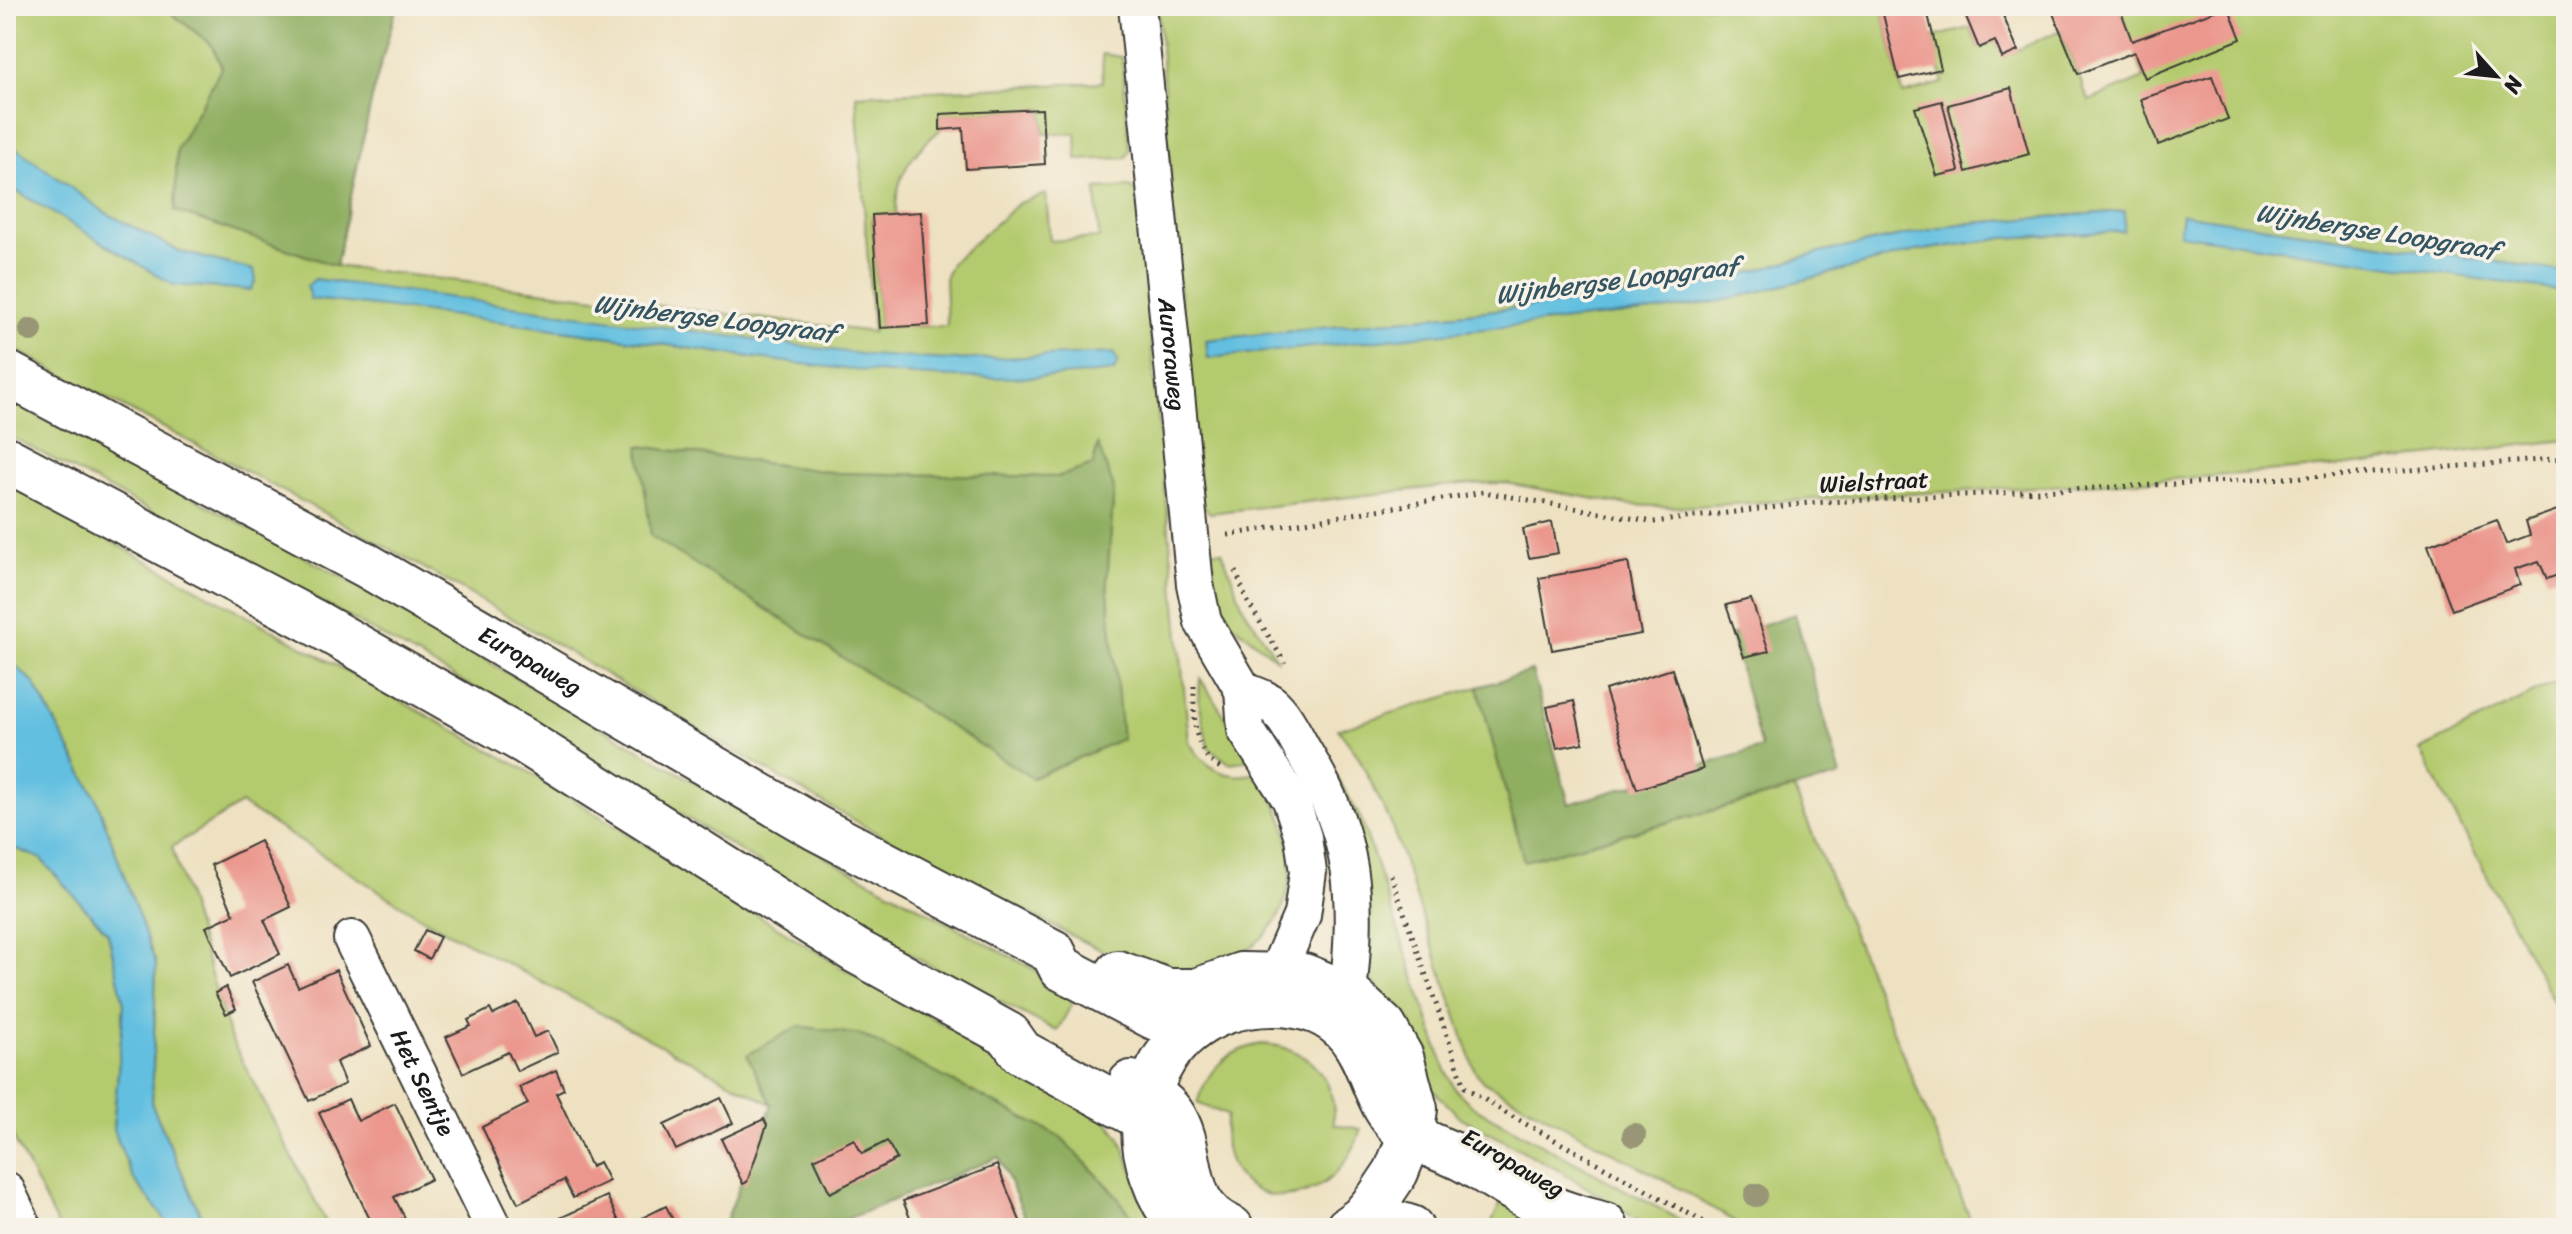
<svg xmlns="http://www.w3.org/2000/svg" width="2572" height="1234" font-family="Sriracha,sans-serif">
<rect width="100%" height="100%" fill="#f7f3e8"/>
<filter id="ink" filterUnits="userSpaceOnUse"><feTurbulence type="fractalNoise" baseFrequency=".0125" numOctaves="2"/><feDisplacementMap in="SourceGraphic" scale="16" xChannelSelector="R" yChannelSelector="G"/><feConvolveMatrix kernelMatrix="1 2 1 2 8 2 1 2 1" color-interpolation-filters="sRGB"/></filter>
<filter id="wash" filterUnits="userSpaceOnUse"><feTurbulence type="fractalNoise" baseFrequency=".006" numOctaves="4" result="noise"/><feDisplacementMap in="SourceGraphic" scale="32" xChannelSelector="R" yChannelSelector="G"/><feGaussianBlur stdDeviation="1.8" result="paint"/><feColorMatrix in="noise" values="0 0 0 0 0 0 0 0 0 0 0 0 0 0 0 0 0 1.4 0 .05"/><feComposite in="paint" operator="in"/></filter>
<g filter="url(#wash)">
<rect width="100%" height="100%" fill="#eee1c1"/>
<g fill="#b4ca6e" stroke="#687345" stroke-width="2" fill-rule="evenodd">
<path d="M6 6H162L211 44 222 67 177 149 175 211 336 266 873 332 856 95 1103 82 1102 54 1122 57 1130 152 1125 158 1077 160 1076 133 1044 134 1042 109 940 115V130C912 154 895 174 896 214L872 216 880 327 947 326 945 279 951 263 1019 203 1046 194 1050 241 1099 238 1096 189 1130 187 1137 192 1189 742C1205 769 1229 782 1260 772 1268 789 1279 806 1284 824 1301 883 1285 940 1223 960 1208 964 1192 972 1176 971 1117 966 1065 931 1013 905 830 814 658 703 482 601 326 511 165 429 6 345V185L174 285 253 270 181 252 106 213 7 142ZM640 446 837 473 1059 477 1093 465 1097 447 1114 488 1107 582 1122 739Z"/>
<path d="M1158 6H1881L1903 94 1943 83 1933 37 1970 28 1979 48 1995 41 2003 57 2060 30 2089 101 2144 78 2119 6H2566V440L2331 467 2175 479 1677 507 1629 505 1506 483 1462 484 1210 513 1202 505 1177 264ZM2125 211 2123 231 2004 238 1916 251 1722 301 1663 310 1208 357 1207 340 1630 296 1708 284 1819 253 1959 224Z"/>
<path d="M6 398 364 589 787 836 1078 993 1057 1031 929 965 812 896 531 720 341 613 6 434Z"/>
<path d="M6 483 526 770 841 967 1073 1097 1108 1122 1120 1138 1156 1228H1141L1110 1188 1059 1136 862 1036 748 1055 773 1105 425 920 241 804 172 847 230 1037 329 1228H225L202 1218 152 1105 156 964 96 798 34 683 6 657Z"/>
<path d="M1222 551 1243 607 1278 660 1230 622 1217 607 1207 552Z"/>
<path d="M2566 677V1025L2420 750Z"/>
<path d="M1200 678 1253 760 1229 763 1208 747 1199 701Z"/>
<path d="M1478 687 1524 861 1794 789 1974 1228H1746L1670 1183 1483 1082 1475 1071 1390 821 1358 756 1338 729Z"/>
<path d="M1320 747 1361 819 1444 1066 1455 1089 1473 1107 1695 1228H1650L1564 1173 1460 1117 1434 1091 1372 978Z"/>
<path d="M6 845 40 858 108 933 124 1004 113 1129 133 1178 172 1228H59L6 1123Z"/>
<path d="M1262 1044C1310 1047 1336 1077 1334 1124L1361 1129C1330 1229 1208 1212 1227 1115L1197 1103C1207 1070 1226 1050 1262 1044Z"/>
<path d="M1505 1194 1564 1228H1489Z"/>
</g>
<g fill="#8fae61" stroke="#56653e" stroke-width="2">
<path d="M162 6H374L386 10 397 6 374 89 336 266 175 211 177 149 222 67 211 44Z"/>
<path d="M1098 445 1114 488 1107 582 1122 739 1032 778 651 536 639 446 837 473 1058 477 1093 465Z"/>
<path d="M1795 614 1841 776 1524 861 1478 687 1532 671 1569 804 1761 748 1731 635Z"/>
<path d="M799 1026 862 1035 1059 1136 1110 1188 1141 1228H1030L999 1157 825 1228H723L772 1105 747 1055Z"/>
</g>
<g fill="#62bfe0" stroke="#3f6e7e" stroke-width="2">
<path d="M6 141 106 213 181 252 254 270 256 280 251 290 174 285 6 185Z"/>
<path d="M2125 211 2124 231 2004 238 1916 251 1722 301 1663 310 1208 358 1206 340 1630 296 1708 284 1819 253 1959 224Z"/>
<path d="M2182 214 2566 272V292L2179 234Z"/>
<path d="M315 279 868 355 951 360 1113 353 1118 361 1114 371C962 390 811 366 660 344 543 327 427 311 310 299L307 286Z"/>
<path d="M6 657 34 683 96 798 156 964 152 1105 202 1218 225 1228H172L133 1178 113 1129 124 1004 108 933 40 858 6 845Z"/>
</g>
<g id="blocks">
<g fill="#eb978d">
<path d="M1881 6H1926L1941 69 1899 79Z"/>
<path d="M1999 6 2018 51 2002 58 1995 41 1979 48 1962 7Z"/>
<path d="M2050 6H2119L2132 41 2228 6 2241 39 2145 78 2134 52 2078 74Z"/>
<path d="M2212 76 2228 119 2158 145 2141 99Z"/>
<path d="M2011 88 2029 154 1966 172 1948 105Z"/>
<path d="M1942 101 1959 171 1937 176 1915 108Z"/>
<path d="M1042 109 1045 164 966 169 963 128 940 130V114Z"/>
<path d="M921 212 929 325 880 328 872 215Z"/>
<path d="M2566 507V572L2547 579 2539 561 2515 569 2520 585 2452 610 2428 545 2497 520 2506 544 2530 535 2526 521Z"/>
<path d="M1552 522 1558 553 1529 558 1523 529Z"/>
<path d="M1628 562 1641 634 1552 650 1539 578Z"/>
<path d="M1751 599 1769 651 1744 657 1726 605Z"/>
<path d="M1672 669 1703 769 1637 789 1605 690Z"/>
<path d="M1574 701 1583 743 1557 748 1547 707Z"/>
<path d="M260 841 291 907 264 920 280 954 230 978 206 927 234 914 211 865Z"/>
<path d="M425 930 440 937 429 959 414 951Z"/>
<path d="M288 965 298 987 336 970 371 1046 336 1062 345 1084 309 1101 252 982Z"/>
<path d="M226 987 236 1009 226 1014 215 993Z"/>
<path d="M518 1003 534 1037 548 1031 558 1052 517 1071 508 1052 463 1073 446 1037 471 1026 468 1020 490 1009 493 1015Z"/>
<path d="M556 1070 564 1089 556 1093 591 1167 599 1162 609 1181 573 1198 564 1180 518 1203 482 1127 528 1104 519 1087Z"/>
<path d="M721 1098 733 1123 676 1150 664 1125Z"/>
<path d="M348 1099 358 1121 395 1103 431 1179 394 1197 405 1218 384 1228H374L319 1113Z"/>
<path d="M764 1119 767 1125 747 1182 743 1184 721 1139Z"/>
<path d="M854 1139 862 1154 887 1141 897 1159 830 1193 814 1159Z"/>
<path d="M997 1165 1023 1228H914L903 1201Z"/>
<path d="M607 1196 622 1228 666 1206 677 1228H539Z"/>
</g>
</g>
</g>
<g filter="url(#ink)">
<use href="#blocks" fill-opacity="0" stroke="#3c3a35" stroke-width="2"/>
<g fill="none" stroke-linecap="round" stroke-linejoin="round">
<g stroke="#3c3a35" stroke-width="40">
<g id="minor">
<path id="s1" d="M1137 6 1195 584 1203 622 1243 690 1246 730 1291 800 1303 837 1308 872 1302 915 1276 975"/>
<path d="M1243 690C1251 694 1263 697 1271 703 1285 714 1296 739 1305 754 1356 839 1358 898 1348 994"/>
<path id="s2" d="M352 939 494 1228"/>
<path d="M6 1190 24 1228"/>
</g>
</g>
<g stroke="#3c3a35" stroke-width="48">
<g id="primary">
<path id="s3" d="M6 373 366 565 816 828 1053 952 1061 968 1154 1017 1172 1023 1199 1021"/>
<path d="M6 459 314 622 524 741 856 951 1009 1035 1021 1052 1144 1119"/>
<path d="M1118 973 1168 991H1196L1241 975 1304 976 1348 994 1384 1027 1401 1057 1415 1109 1411 1135 1396 1172 1378 1199 1362 1218 1348 1228"/>
<path d="M1131 1083C1146 1091 1163 1101 1172 1114 1198 1152 1177 1205 1231 1228"/>
<path d="M1366 1214 1411 1228"/>
<path d="M1182 1228C1157 1199 1140 1154 1145 1115 1154 1046 1204 1004 1273 1004 1301 1004 1330 1012 1349 1035 1374 1065 1375 1110 1408 1133 1424 1144 1445 1150 1463 1159 1493 1175 1522 1196 1553 1209 1569 1216 1588 1220 1605 1225"/>
</g>
</g>
<g stroke="#3c3a35" stroke-width="5" stroke-dasharray="2 6" stroke-linecap="butt">
<path d="M1228 535 1484 492 1653 522 1809 503 2345 475 2566 458"/>
<path d="M1236 571 1246 599 1285 663"/>
<path d="M1194 686C1194 716 1191 754 1223 769"/>
<path d="M1391 875 1465 1087 1504 1112 1715 1228"/>
</g>
<use href="#minor" stroke="#fff" stroke-width="36"/>
<use href="#primary" stroke="#fff" stroke-width="44"/>
</g>
<g fill="#989676">
<circle cx="31" cy="330" r="12"/>
<circle cx="1634" cy="1135" r="12"/>
<circle cx="1756" cy="1195" r="12"/>
</g>
</g>
<g text-anchor="middle" stroke-width="7" stroke-linejoin="round" paint-order="stroke">
<g font-size="24" fill="#1c1c1c" stroke="#f7f3e8">
<text dy="8" stroke="none"><textPath href="#s1" startOffset="350">Auroraweg</textPath></text>
<text transform="translate(1874 482) rotate(-3)" y="8">Wielstraat</text>
<text dy="8" stroke="none"><textPath href="#s3" startOffset="598">Europaweg</textPath></text>
<text dy="8" stroke="none"><textPath href="#s2" startOffset="160">Het Sentje</textPath></text>
<text transform="translate(1513 1163) rotate(30)" y="8">Europaweg</text>
</g>
<g font-size="26" font-style="italic" fill="#345561" stroke="#f7f3e8">
<text transform="translate(2377 231) rotate(9)" y="9">Wijnbergse Loopgraaf</text>
<text transform="translate(1617 280) rotate(-7)" y="9">Wijnbergse Loopgraaf</text>
<text transform="translate(715 318) rotate(7)" y="9">Wijnbergse Loopgraaf</text>
</g>
</g>
<rect width="2572" height="1234" fill="none" stroke="#f7f3e8" stroke-width="32"/>
<g transform="translate(2496 76) rotate(117)" stroke="#f7f3e8" stroke-width="6" paint-order="stroke">
<path d="M0-6L14 30L0 20L-14 30Z" fill="#1c1c1c"/>
<text y="-12" font-size="22" font-weight="bold" text-anchor="middle" fill="#1c1c1c">N</text>
</g>
</svg>
